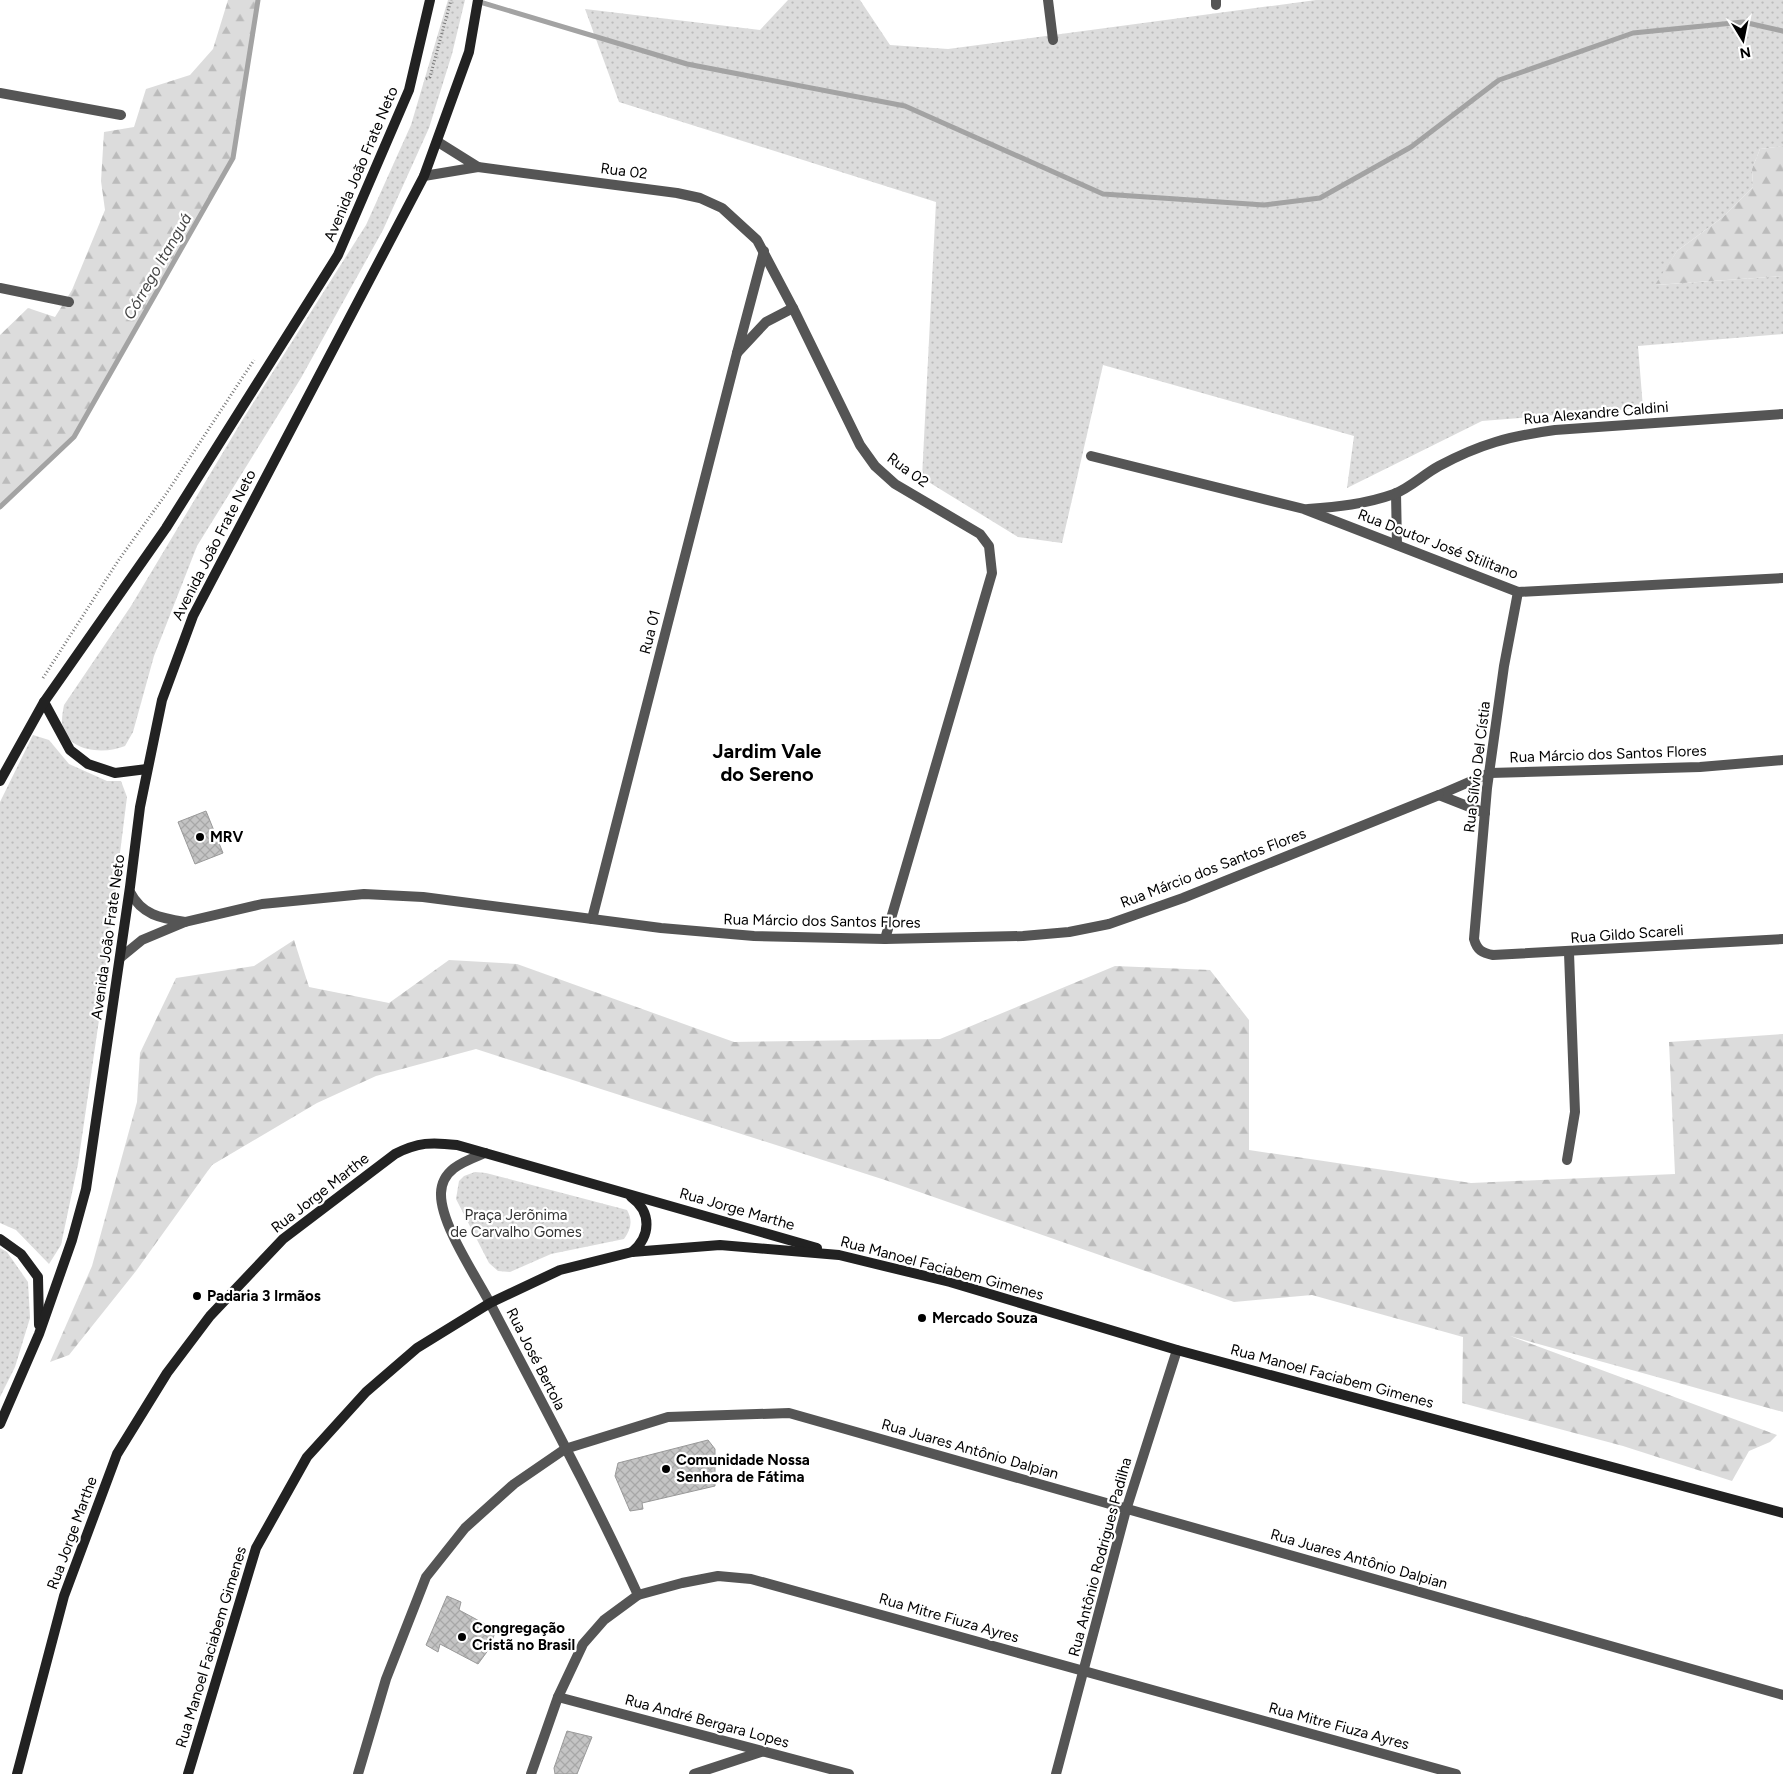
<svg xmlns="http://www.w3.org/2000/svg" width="1783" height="1774" font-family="Figtree,sans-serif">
<defs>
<pattern id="grass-dots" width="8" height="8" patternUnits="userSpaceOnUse" patternTransform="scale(1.25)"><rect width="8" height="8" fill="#dcdcdc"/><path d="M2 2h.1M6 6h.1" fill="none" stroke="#bbb" stroke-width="1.8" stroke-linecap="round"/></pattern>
<pattern id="forest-firs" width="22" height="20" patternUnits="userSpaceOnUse" patternTransform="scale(1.25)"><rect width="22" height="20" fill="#dcdcdc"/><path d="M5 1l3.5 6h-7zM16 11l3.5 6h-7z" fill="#bbb"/></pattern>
<pattern id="building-cross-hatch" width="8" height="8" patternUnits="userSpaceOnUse" patternTransform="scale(1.25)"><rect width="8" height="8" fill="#c4c4c4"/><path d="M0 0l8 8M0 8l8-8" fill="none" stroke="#a7a7a7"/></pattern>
</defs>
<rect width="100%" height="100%" fill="#fff"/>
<g fill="url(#grass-dots)">
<path d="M448 0H465L452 54 429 128 383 230 301 378 197 546 154 656 133 732 125 746C104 755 63 752 62 721 62 716 63 710 64 705L131 606 243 419 366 225 411 125Z"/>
<path d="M788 0H860L890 45 948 49 1316 0H1783V146L1760 149 1752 169 1753 187 1723 217 1677 251 1656 285 1783 276V334L1638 346 1643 408 1482 421 1347 488 1354 436 1103 365 1062 543 1018 537 922 478 936 202 619 102 585 9 760 30Z"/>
<path d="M33 735 49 740 69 764 107 781H121L127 797 99 1020 78 1164 61 1245 49 1264 16 1230 0 1223V802Z"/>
<path d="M475 1172 486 1173 627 1210C633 1221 631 1229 624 1239L551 1254 510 1272 498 1271 489 1263 456 1199 459 1181 464 1176Z"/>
<path d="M0 1248 7 1252 28 1282 30 1318 15 1367 0 1397Z"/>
</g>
<g fill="url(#forest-firs)">
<path d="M228 0H258L233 158 74 437 0 507V335L28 308 55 317 72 290 105 210 101 181 104 132 134 127 146 89 190 75 213 49Z"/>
<path d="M1783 146V276L1655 285 1677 251 1723 217 1753 187 1752 169 1760 149Z"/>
<path d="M294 940 309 987 389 1003 449 960 517 964 734 1042 940 1039 1115 966 1210 970 1249 1020V1150L1471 1183 1675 1174 1669 1042 1783 1034V1412L1510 1336 1777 1435 1770 1442 1749 1451 1732 1481 1623 1446 1462 1403 1463 1337 1312 1295 1234 1302 885 1180 476 1049 376 1076 317 1103 212 1165 136 1271 69 1355 50 1362 92 1266 137 1102 140 1053 176 978 254 966Z"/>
</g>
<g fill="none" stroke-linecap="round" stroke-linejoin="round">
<g stroke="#a3a3a3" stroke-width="5">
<path d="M480 2 687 64 905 106 1103 194 1264 205 1320 198 1411 147 1499 80 1633 33 1743 22 1783 31"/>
<path d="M0 507 74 437 233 158 258 0"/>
</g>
</g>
<g fill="url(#building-cross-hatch)" stroke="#999">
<path d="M206 811 223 853 195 864 178 822Z"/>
<path d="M708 1440 715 1449V1486L642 1503 643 1509 630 1511 615 1476 618 1463Z"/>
<path d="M447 1596 461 1602 459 1610 496 1630 489 1649 478 1664 440 1644 438 1652 426 1645Z"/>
<path d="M567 1731 592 1737 577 1774H555L554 1768Z"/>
</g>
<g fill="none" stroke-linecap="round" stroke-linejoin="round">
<g stroke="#777" stroke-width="3" stroke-dasharray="1 2.5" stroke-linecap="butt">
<path d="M426 79 430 77 451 0"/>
<path d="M43 678 118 561 166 494 254 360"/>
</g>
<g stroke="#555" stroke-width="10">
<path d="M1048 0 1053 40"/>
<path d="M1216 0V5"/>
<path d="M0 93 121 115"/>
<path d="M478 167 677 193 700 198 722 208 757 240 793 308 860 445 875 466 895 484 980 534 989 546 992 573 885 939"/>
<path d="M424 176 478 167 438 142"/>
<path d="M764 251 737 353 766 322 793 308"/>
<path d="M0 288 69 302"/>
<path d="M1091 456 1304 509 1518 592 1783 578"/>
<path d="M1396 493 1397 545"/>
<path d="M1308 509C1337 507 1366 504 1394 494 1410 488 1424 474 1439 466 1480 444 1510 436 1555 430L1783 414"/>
<path d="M1518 592 1504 666 1487 788 1474 939C1477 950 1482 953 1493 955L1783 939"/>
<path d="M1485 813 1439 795 1490 773 1700 767 1783 760"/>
<path d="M592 919 737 353"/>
<path d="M185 922 262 904 364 894 423 897 661 928 754 936 885 939 1023 936 1069 932 1109 924 1183 898 1439 795"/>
<path d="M120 958 142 940 185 922C160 918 142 915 130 892"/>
<path d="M485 1153C466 1161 442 1168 441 1193 440 1224 476 1276 491 1305 541 1401 593 1497 638 1595"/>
<path d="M1567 1160 1575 1112 1569 953"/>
<path d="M558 1697 849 1774"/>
<path d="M358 1774 386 1679 426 1577 465 1528 514 1484 565 1449 668 1417 789 1413 1783 1695"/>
<path d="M531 1774 558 1697 583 1644 604 1620 638 1595 682 1583 718 1576 751 1579 1456 1774"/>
<path d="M694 1774 764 1751"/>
<path d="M1056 1774 1126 1510 1177 1350"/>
</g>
<g stroke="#222" stroke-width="10">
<path d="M44 702 70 750 88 764 115 773 147 769"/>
<path d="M0 781 44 702 166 528 338 255 409 90 430 0"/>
<path d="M631 1197C652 1212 651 1236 632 1252"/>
<path d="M0 1239 21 1254 38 1277 39 1325"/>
<path d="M0 1424 39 1334 72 1240 86 1189 130 887 140 807 162 700 193 616 424 176 469 52 478 0"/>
<path d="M17 1774 64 1596 117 1454 167 1373 210 1316 283 1239 395 1154C418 1142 432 1142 457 1145L817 1248"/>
<path d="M188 1774 256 1548 307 1457 366 1392 417 1348 490 1303 560 1270 632 1252 720 1245 839 1255 950 1282 1177 1350 1783 1513"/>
</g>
</g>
<g fill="#000" stroke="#fff" stroke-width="2">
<circle cx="200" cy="837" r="5"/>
<circle cx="197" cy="1296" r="5"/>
<circle cx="922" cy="1318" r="5"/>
<circle cx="666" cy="1469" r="5"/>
<circle cx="462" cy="1637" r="5"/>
</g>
<g text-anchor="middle" stroke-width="4.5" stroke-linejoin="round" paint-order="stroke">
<g font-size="15" fill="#000" stroke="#fff">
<text transform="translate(361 164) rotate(-67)" y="5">Avenida João Frate Neto</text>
<text transform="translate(624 171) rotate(7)" y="5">Rua 02</text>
<text transform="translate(1596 413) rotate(-5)" y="5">Rua Alexandre Caldini</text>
<text transform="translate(908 470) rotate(36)" y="5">Rua 02</text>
<text transform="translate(1438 544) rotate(21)" y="5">Rua Doutor José Stilitano</text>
<text transform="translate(214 545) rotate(-63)" y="5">Avenida João Frate Neto</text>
<text transform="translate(650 632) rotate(-76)" y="5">Rua 01</text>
<text transform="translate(1608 754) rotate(-2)" y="5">Rua Márcio dos Santos Flores</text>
<text transform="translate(1477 767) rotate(-83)" y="5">Rua Sílvio Del Cístia</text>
<text transform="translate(1213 868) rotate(-21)" y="5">Rua Márcio dos Santos Flores</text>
<text transform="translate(822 921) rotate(1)" y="5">Rua Márcio dos Santos Flores</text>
<text transform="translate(1627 934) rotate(-4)" y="5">Rua Gildo Scareli</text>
<text transform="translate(108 937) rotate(-82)" y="5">Avenida João Frate Neto</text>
<text transform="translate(320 1193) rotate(-38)" y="5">Rua Jorge Marthe</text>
<text transform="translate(737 1209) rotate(16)" y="5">Rua Jorge Marthe</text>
<text transform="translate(942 1268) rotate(15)" y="5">Rua Manoel Faciabem Gimenes</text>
<text transform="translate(536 1359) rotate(63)" y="5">Rua José Bertola</text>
<text transform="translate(1332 1376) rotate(15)" y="5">Rua Manoel Faciabem Gimenes</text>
<text transform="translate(970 1449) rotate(16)" y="5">Rua Juares Antônio Dalpian</text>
<text transform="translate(72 1533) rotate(-70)" y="5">Rua Jorge Marthe</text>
<text transform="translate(1100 1557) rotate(-75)" y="5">Rua Antônio Rodrigues Padilha</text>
<text transform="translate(1359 1559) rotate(16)" y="5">Rua Juares Antônio Dalpian</text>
<text transform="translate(949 1618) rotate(16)" y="5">Rua Mitre Fiuza Ayres</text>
<text transform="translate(211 1647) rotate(-73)" y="5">Rua Manoel Faciabem Gimenes</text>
<text transform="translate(707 1721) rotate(15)" y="5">Rua André Bergara Lopes</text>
<text transform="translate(1339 1726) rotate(15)" y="5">Rua Mitre Fiuza Ayres</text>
</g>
<g font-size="15" font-weight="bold" fill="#000" stroke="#fff" text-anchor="start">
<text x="210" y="842">MRV</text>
<text x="207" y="1301">Padaria 3 Irmãos</text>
<text x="932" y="1323">Mercado Souza</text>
<text x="676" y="1465">Comunidade Nossa<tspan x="676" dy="17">Senhora de Fátima</tspan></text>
<text x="472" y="1633">Congregação<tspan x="472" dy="17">Cristã no Brasil</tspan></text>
</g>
<g font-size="15" fill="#333" stroke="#fff">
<text x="516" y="1220">Praça Jerõnima<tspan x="516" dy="17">de Carvalho Gomes</tspan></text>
</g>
<g font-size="16" font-style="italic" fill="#444" stroke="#fff">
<text transform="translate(157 266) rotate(-60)" y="6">Córrego Itanguá</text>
</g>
<g font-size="20" font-weight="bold" fill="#000" stroke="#fff">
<text x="767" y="758">Jardim Vale<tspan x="767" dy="23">do Sereno</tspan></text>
</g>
</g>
<g transform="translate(1743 40) rotate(170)" stroke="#ffffff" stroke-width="4" paint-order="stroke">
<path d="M0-4L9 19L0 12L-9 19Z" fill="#000000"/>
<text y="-8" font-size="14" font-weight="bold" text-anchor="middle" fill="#000000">N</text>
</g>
</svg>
